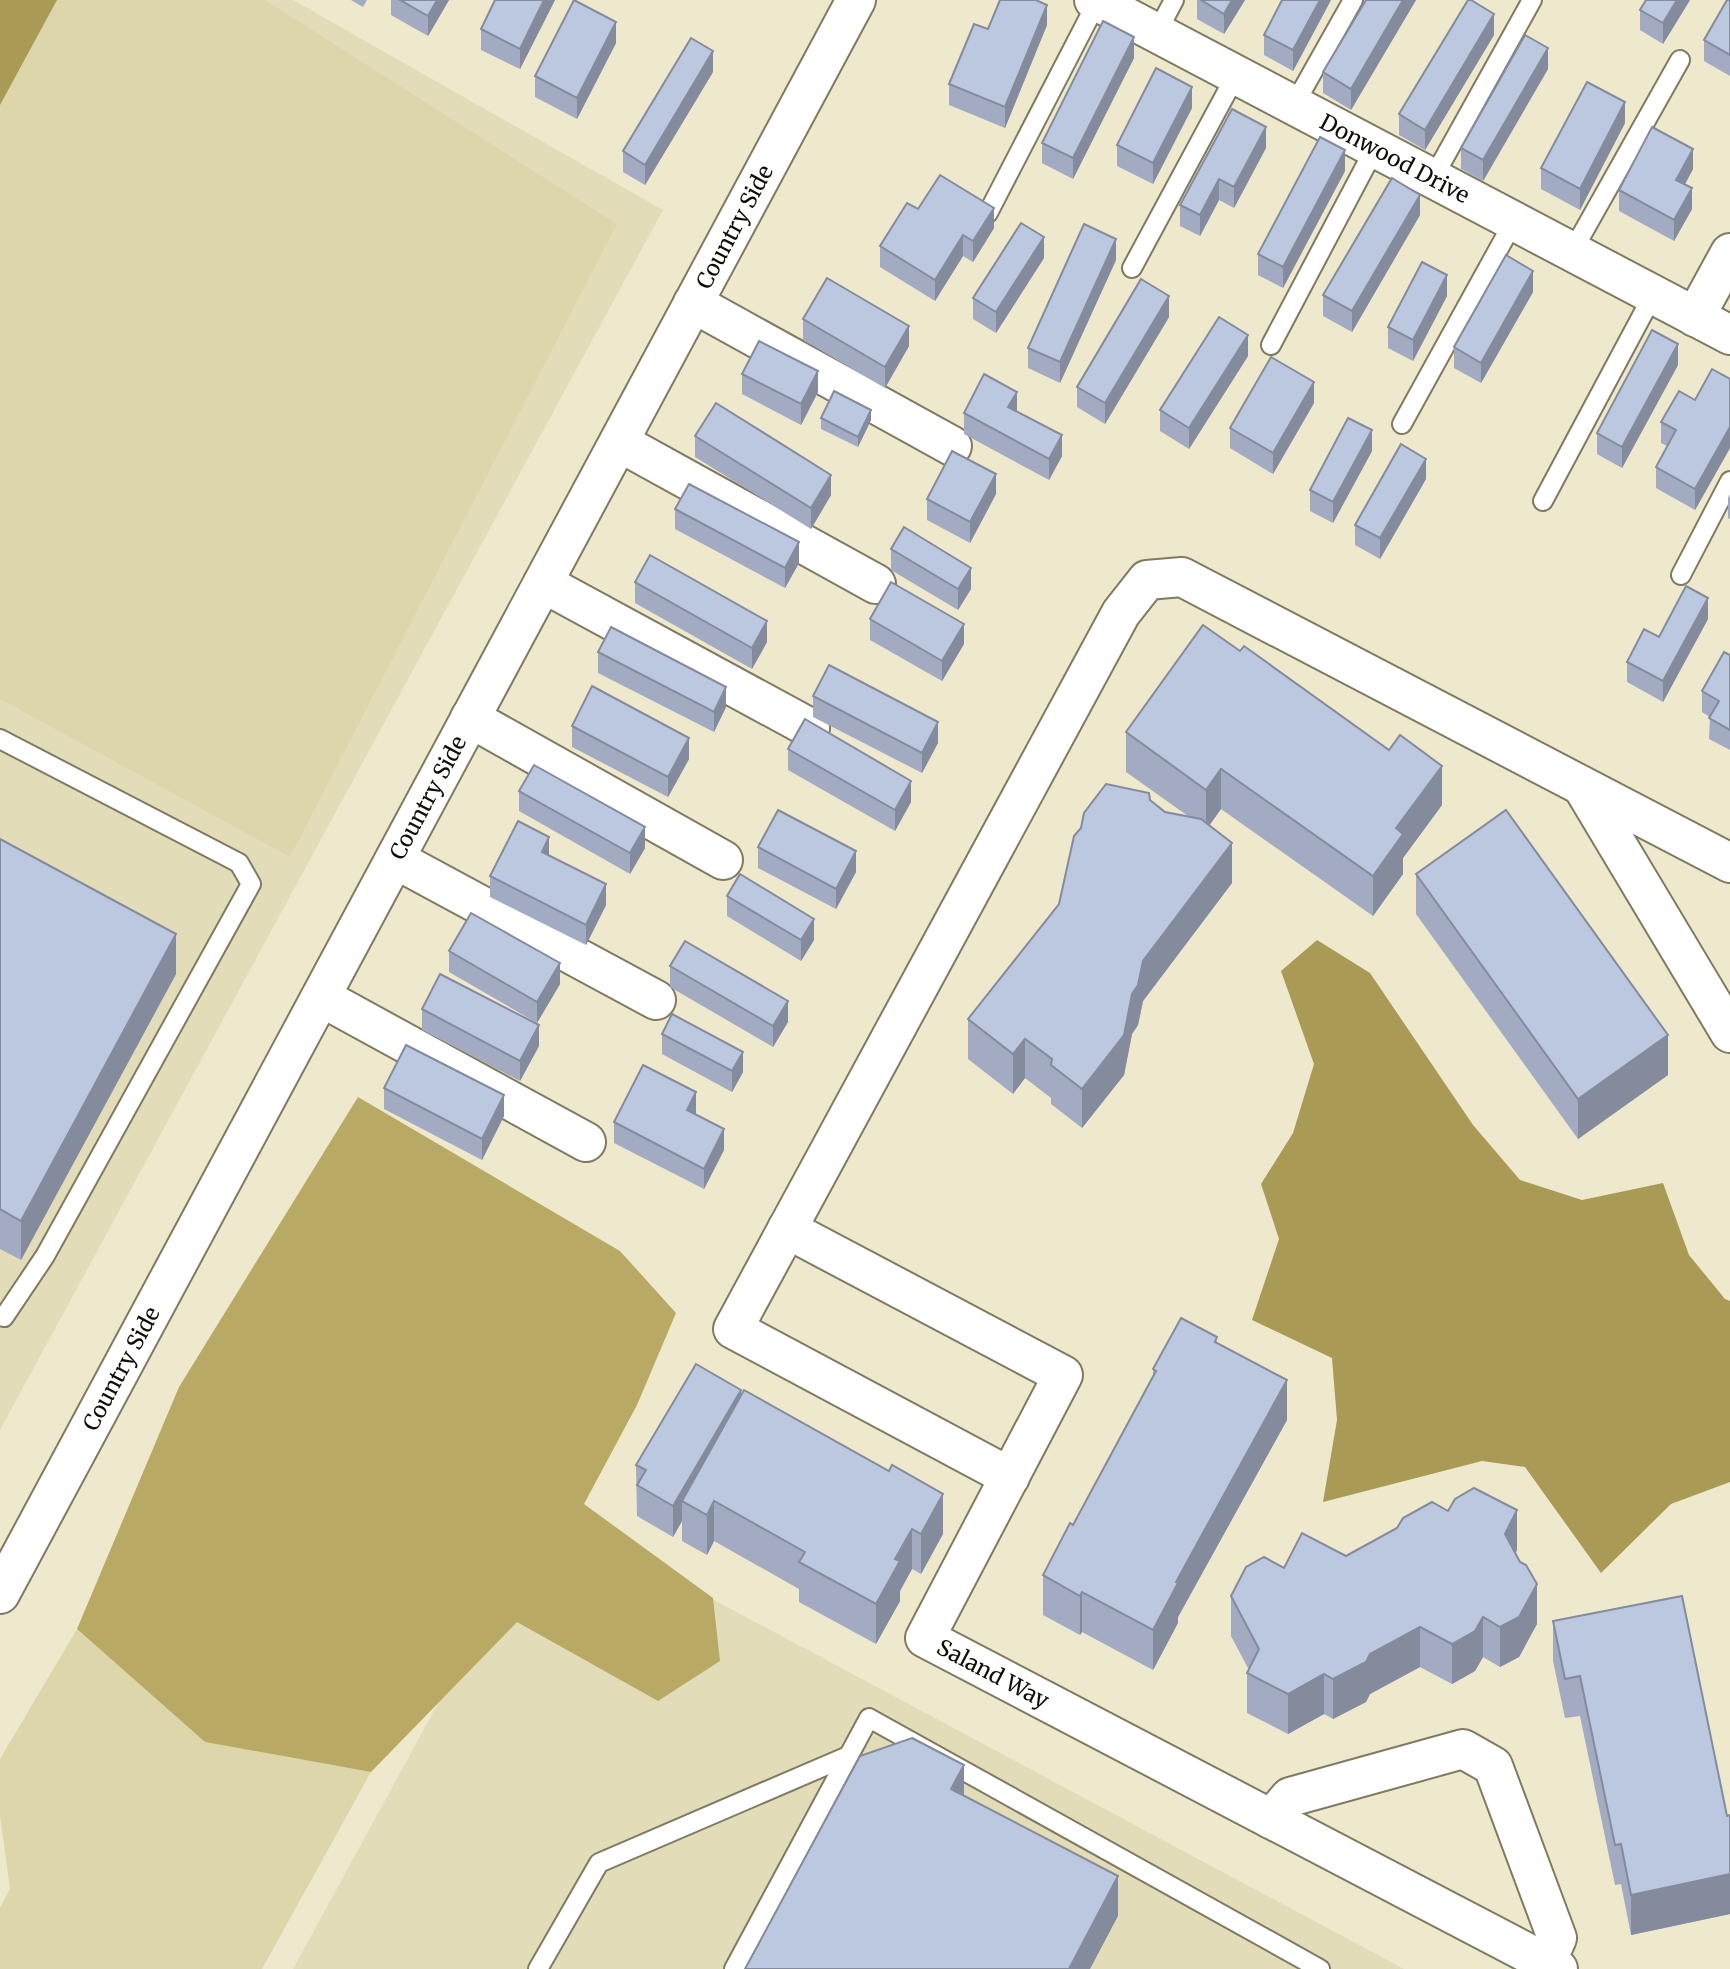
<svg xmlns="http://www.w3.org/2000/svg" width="1730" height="1969" font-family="Merriweather,serif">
<rect width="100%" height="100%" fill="#eee9cd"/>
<g fill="#e3dcb9">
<path d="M0 0H293L663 210 0 1430Z"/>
<path d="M544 1509 1404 1969H293Z"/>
</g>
<g fill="#ded6ab">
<path d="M0 0H265L617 224 290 857 0 699Z"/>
<path d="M77 1629 205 1742 371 1772 262 1969H0V1908L10 1889 0 1816V1759Z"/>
</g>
<path fill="#b8aa64" d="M358 1097 620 1251 676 1313 637 1405 584 1504 713 1598 720 1661 658 1701 517 1622 371 1772 205 1742 77 1629 179 1387Z"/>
<g fill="#a99a55">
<path d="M0 0H57L0 105Z"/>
<path d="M1317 940 1370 973 1473 1125 1520 1180 1582 1200 1663 1183 1689 1255 1725 1299 1730 1301V1482L1671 1504 1601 1573 1525 1467 1482 1461 1323 1502 1337 1420 1332 1358 1252 1320 1279 1239 1261 1184 1293 1133 1314 1064 1281 971Z"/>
</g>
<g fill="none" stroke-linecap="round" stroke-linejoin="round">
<g stroke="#7f7a61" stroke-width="22">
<g id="lane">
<path d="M1157 32 1174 0"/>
<path d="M1294 105 1353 0"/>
<path d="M1433 178 1532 0"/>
<path d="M988 213 1097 2"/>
<path d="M1572 252 1680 60"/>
<path d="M1132 268 1236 75"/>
<path d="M1271 345 1375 148"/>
<path d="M1402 424 1514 221"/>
<path d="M1543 501 1653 295"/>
<path d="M1681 575 1730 481"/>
<path d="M0 739 239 863 251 884 45 1256 4 1317 0 1316"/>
<path d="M538 1969 599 1863 848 1756"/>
<path d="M734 1969 869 1718 1320 1969"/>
</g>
</g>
<g stroke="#7f7a61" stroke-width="42">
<g id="street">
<path id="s1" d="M1094 0 1730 335"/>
<path d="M693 303 952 446"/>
<path d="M1695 317 1730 253"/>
<path d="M619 442 876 584"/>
<path d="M543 583 810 728"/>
<path d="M470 718 723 860"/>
<path d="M1582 786 1730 1033"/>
<path d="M395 859 656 1000"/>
<path d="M321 997 586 1142"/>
<path id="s2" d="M787 1229 1063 1375 925 1638 1558 1969"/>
<path d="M1010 1477 733 1329 1121 613 1147 580 1182 577 1730 863"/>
<path id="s3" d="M0 1594 856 0"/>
<path d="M1271 1819 1290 1797 1463 1749 1493 1766 1557 1938 1546 1963"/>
</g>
</g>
<use href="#lane" stroke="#fff" stroke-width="18"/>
<use href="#street" stroke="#fff" stroke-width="38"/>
</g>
<g fill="#a2abc1">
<path d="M351 0H367L363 7Z"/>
<path d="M391 0H449L428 36 391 15Z"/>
<path d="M495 0H555L520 69 481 50V29Z"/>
<path d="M1197 0H1245L1224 34 1197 19Z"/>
<path d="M1331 0 1293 71 1264 55V35Z"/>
<path d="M1366 0H1416L1351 110 1323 93V72Z"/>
<path d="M1690 0 1663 44 1640 30V10Z"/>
<path d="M1730 0V76L1704 61V40Z"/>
<path d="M1047 25 1005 128 949 105V84L988 29Z"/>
<path d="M1494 35 1425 150 1399 135V114Z"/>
<path d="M616 43 577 119 535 97V76Z"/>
<path d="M1134 58 1073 179 1042 163V143Z"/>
<path d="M1548 69 1483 181 1461 169V148Z"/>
<path d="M713 72 645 185 623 172V151Z"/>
<path d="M1192 108 1153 184 1117 166V145Z"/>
<path d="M1625 123 1580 210 1541 189V168Z"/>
<path d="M1266 148 1234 208 1219 200 1200 236 1180 226V205Z"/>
<path d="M1693 169 1685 184 1692 209 1674 241 1619 211V190Z"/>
<path d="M1345 171 1283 288 1258 275V254Z"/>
<path d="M1420 215 1352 332 1323 316V295Z"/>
<path d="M994 228 973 262 963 256 935 301 880 267V246Z"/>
<path d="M1044 258 996 333 973 319V298Z"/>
<path d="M1116 260 1060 383 1028 368V348Z"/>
<path d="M1533 292 1481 383 1454 368V347Z"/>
<path d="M1447 296 1413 361 1388 348V327Z"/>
<path d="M1169 317 1105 424 1077 407V387Z"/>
<path d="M803 319 909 346 885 388 803 340Z"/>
<path d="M1248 356 1189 449 1160 431V410Z"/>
<path d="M1678 365 1622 468 1597 454V433Z"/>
<path d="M742 374 818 392 801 425 742 394Z"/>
<path d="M1730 379V448L1695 510 1656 488V467L1667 446 1661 443V422L1695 400Z"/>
<path d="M1314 403 1273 474 1230 448V428Z"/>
<path d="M964 413 1062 456 1049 480 964 434Z"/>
<path d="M821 418 871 420 858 447 821 429Z"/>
<path d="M695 436 831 495 811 529 695 457Z"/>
<path d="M1372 451 1333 523 1310 511V490Z"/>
<path d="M1426 479 1380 559 1355 545V525Z"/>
<path d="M996 494 970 543 927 520V499Z"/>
<path d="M1730 494V519L1728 518V498Z"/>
<path d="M675 509 799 563 785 588 675 529Z"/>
<path d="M891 549 971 589 958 610 891 570Z"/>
<path d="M635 582 767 642 752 669 635 603Z"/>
<path d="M870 619 964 644 942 681 870 640Z"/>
<path d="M1708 619 1663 702 1627 682V662L1659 637Z"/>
<path d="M598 652 726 707 714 732 598 673Z"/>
<path d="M1730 655V750L1709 739 1710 717 1702 712V691Z"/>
<path d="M813 696 938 743 922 773 813 717Z"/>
<path d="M572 726 689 759 668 797 572 747Z"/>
<path d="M1126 732 1442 805 1403 858V874L1373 916 1221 809 1209 826 1232 883 1143 1001 1138 1025 1132 1034 1124 1075 1082 1128 1051 1104V1098L1025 1078 1013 1094 968 1059V1019L1059 904 1081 828 1150 800 1165 812 1188 816 1126 772Z"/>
<path d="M788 749 911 802 895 831 788 770Z"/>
<path d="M519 791 645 848 630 874 519 811Z"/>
<path d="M0 839 176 974 21 1260 0 1249Z"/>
<path d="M758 847 856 872 836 909 758 868Z"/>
<path d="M549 855 606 905 586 945 490 897V876Z"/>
<path d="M1416 874 1668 1075 1578 1139 1416 914Z"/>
<path d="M727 896 814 940 801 961 727 916Z"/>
<path d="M449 951 560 984 537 1023 449 972Z"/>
<path d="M670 966 788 1022 773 1047 670 987Z"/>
<path d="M422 1009 539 1046 520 1081 422 1030Z"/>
<path d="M662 1034 743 1072 732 1092 662 1054Z"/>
<path d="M384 1088 504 1116 482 1160 384 1109Z"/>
<path d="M696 1113 695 1114 724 1150 704 1189 614 1143V1122Z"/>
<path d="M1217 1344 1287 1420 1178 1617V1623L1153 1670 1082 1632 1080 1635 1043 1615V1575L1073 1525 1153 1376V1369Z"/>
<path d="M741 1395 943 1534 921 1574 912 1569 900 1591V1601L876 1644 799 1602V1589L714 1541 707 1555 682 1541V1521L673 1537 637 1516 636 1465Z"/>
<path d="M1517 1550 1515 1554 1537 1624 1519 1657 1500 1667 1483 1657 1475 1671 1452 1684 1420 1667 1370 1694 1366 1702 1333 1719 1324 1714 1288 1734 1247 1713V1673L1249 1670 1231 1636V1596L1284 1568 1346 1556Z"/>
<path d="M1553 1621 1727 1816 1730 1815V1914L1631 1935 1621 1884 1615 1885 1580 1716 1565 1718 1553 1661Z"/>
</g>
<g fill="#848b9d">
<path d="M437 0H449L428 36V16Z"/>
<path d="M544 0H555L520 69V49Z"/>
<path d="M1232 0H1245L1224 34V14Z"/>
<path d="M1320 0H1331L1293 71V50Z"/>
<path d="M1403 0H1416L1351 110V89Z"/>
<path d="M1677 0H1690L1663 44V23Z"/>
<path d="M1047 5V25L1005 128V107Z"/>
<path d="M1494 14V35L1425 150V130Z"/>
<path d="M616 22V43L577 119V98Z"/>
<path d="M1134 37V58L1073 179V158Z"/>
<path d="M1548 48V69L1483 181V160Z"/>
<path d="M713 51V72L645 185V165Z"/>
<path d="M1192 87V108L1153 184V163Z"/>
<path d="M1625 102V123L1580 210V189Z"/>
<path d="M1266 127V148L1234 208V187Z"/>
<path d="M1693 149V169L1676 201V180Z"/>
<path d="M1345 150V171L1283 288V267Z"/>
<path d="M1219 179V200L1200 236V215Z"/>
<path d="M1692 188V209L1674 241V220Z"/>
<path d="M1420 195V215L1352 332V311Z"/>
<path d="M994 208V228L973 262V241Z"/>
<path d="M963 235V256L935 301V280Z"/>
<path d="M1044 237V258L996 333V312Z"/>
<path d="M1116 239V260L1060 383V362Z"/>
<path d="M1533 271V292L1481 383V363Z"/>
<path d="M1447 275V296L1413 361V340Z"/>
<path d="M1169 296V317L1105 424V403Z"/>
<path d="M909 326V346L885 388V367Z"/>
<path d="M1248 335V356L1189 449V428Z"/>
<path d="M1678 344V365L1622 468V447Z"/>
<path d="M818 371V392L801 425V404Z"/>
<path d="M1314 382V403L1273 474V453Z"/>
<path d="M1017 392V412L1008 407Z"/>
<path d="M871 410V420L858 447V437Z"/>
<path d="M1730 427V448L1695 510V489Z"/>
<path d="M1372 430V451L1333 523V502Z"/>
<path d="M1062 435V456L1049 480V459Z"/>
<path d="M1426 459V479L1380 559V538Z"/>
<path d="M996 474V494L970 543V522Z"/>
<path d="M831 475V495L811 529V508Z"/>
<path d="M799 542V563L785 588V568Z"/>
<path d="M971 568V589L958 610V589Z"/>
<path d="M1708 598V619L1663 702V681Z"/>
<path d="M767 621V642L752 669V648Z"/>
<path d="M964 624V644L942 681V661Z"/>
<path d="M726 687V707L714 732V712Z"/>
<path d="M938 722V743L922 773V753Z"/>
<path d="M689 738V759L668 797V777Z"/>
<path d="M1442 766V805L1403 858V874L1373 916V876L1396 828Z"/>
<path d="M1221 769V809L1206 830V790Z"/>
<path d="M911 781V802L895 831V810Z"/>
<path d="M645 827V848L630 874V853Z"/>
<path d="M549 837V858L542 852Z"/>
<path d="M1232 843V883L1143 1001 1138 1025 1132 1034 1124 1075 1082 1128V1089L1132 994 1143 961Z"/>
<path d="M856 851V872L836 909V889Z"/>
<path d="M606 884V905L586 945V925Z"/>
<path d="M814 919V940L801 961V940Z"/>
<path d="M176 934V974L21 1260V1221Z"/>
<path d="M560 963V984L537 1023V1002Z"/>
<path d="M788 1001V1022L773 1047V1026Z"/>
<path d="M539 1025V1046L520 1081V1061Z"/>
<path d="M1668 1035V1075L1578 1139V1099Z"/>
<path d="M1025 1039V1078L1013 1094V1054Z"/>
<path d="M743 1052V1072L732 1092V1071Z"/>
<path d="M696 1092V1113L687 1131V1110Z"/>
<path d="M504 1095V1116L482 1160V1139Z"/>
<path d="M724 1129V1150L704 1189V1169Z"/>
<path d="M1287 1380V1420L1178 1617V1623L1153 1670V1630L1176 1582Z"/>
<path d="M741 1390V1421L682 1501V1521L673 1537V1506Z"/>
<path d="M943 1494V1534L921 1574V1534Z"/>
<path d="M714 1501V1541L707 1555V1515Z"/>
<path d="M1517 1510V1550L1505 1574V1534Z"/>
<path d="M912 1529V1569L900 1591V1601L876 1644V1604L895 1559Z"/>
<path d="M1537 1584V1624L1519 1657 1500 1667V1627Z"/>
<path d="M1082 1592V1632L1080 1635V1596Z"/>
<path d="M1483 1617V1657L1475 1671 1452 1684V1644Z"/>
<path d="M1420 1627V1667L1370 1694 1366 1702 1333 1719V1679L1370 1654Z"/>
<path d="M1324 1674V1714L1288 1734V1694Z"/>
<path d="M964 1765V1805L951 1789Z"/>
<path d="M1730 1874V1914L1631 1935V1895Z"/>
<path d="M1118 1876V1916L1090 1969H1069Z"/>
</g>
<g fill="#bcc7e0" stroke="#848b9d" stroke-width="2">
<path d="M400 0H437L428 16Z"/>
<path d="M495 0H544L520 49 481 29Z"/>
<path d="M574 0 616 22 577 98 535 76Z"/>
<path d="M1000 0H1036L1047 5 1005 107 949 84 974 24 988 29Z"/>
<path d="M1201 0H1232L1224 14Z"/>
<path d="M1282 0H1320L1293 50 1264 35Z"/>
<path d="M1366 0H1403L1351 89 1323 72Z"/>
<path d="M1468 0H1471L1494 14 1425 130 1399 114Z"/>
<path d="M1646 0H1677L1663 23 1640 10Z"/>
<path d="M1727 0H1730V55L1704 40Z"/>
<path d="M1103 21 1134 37 1073 158 1042 143Z"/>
<path d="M1525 35 1548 48 1483 160 1461 148Z"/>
<path d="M691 38 713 51 645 165 623 151Z"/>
<path d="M1156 68 1192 87 1153 163 1117 145Z"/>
<path d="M1587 82 1625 102 1580 189 1541 168Z"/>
<path d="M1232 109 1266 127 1234 187 1219 179 1200 215 1180 205Z"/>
<path d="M1652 127 1693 149 1676 180 1692 188 1674 220 1619 190Z"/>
<path d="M1320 137 1345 150 1283 267 1258 254Z"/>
<path d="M940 175 994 208 973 241 963 235 935 280 880 246 907 203 918 209Z"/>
<path d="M1392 178 1420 195 1352 311 1323 295Z"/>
<path d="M1021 223 1044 237 996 312 973 298Z"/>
<path d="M1084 224 1116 239 1060 362 1028 348Z"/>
<path d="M1506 255 1533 271 1481 363 1454 347Z"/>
<path d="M1422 262 1447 275 1413 340 1388 327Z"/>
<path d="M827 278 909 326 885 367 803 319Z"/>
<path d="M1141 279 1169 296 1105 403 1077 387Z"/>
<path d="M1219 317 1248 335 1189 428 1160 410Z"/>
<path d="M1652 330 1678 344 1622 447 1597 433Z"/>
<path d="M759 341 818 371 801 404 742 374Z"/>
<path d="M1271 357 1314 382 1273 453 1230 428Z"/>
<path d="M1712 369 1730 379V427L1695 489 1656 467 1676 430 1661 422 1679 391 1695 400Z"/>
<path d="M984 374 1017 392 1008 407 1062 435 1049 459 964 413Z"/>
<path d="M834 391 871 410 858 437 821 418Z"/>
<path d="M716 403 831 475 811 508 695 436Z"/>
<path d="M1348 418 1372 430 1333 502 1310 490Z"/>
<path d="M1401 444 1426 459 1380 538 1355 525Z"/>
<path d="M952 451 996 474 970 522 927 499Z"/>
<path d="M689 484 799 542 785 568 675 509Z"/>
<path d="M904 527 971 568 958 589 891 549Z"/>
<path d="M650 555 767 621 752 648 635 582Z"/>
<path d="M891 582 964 624 942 661 870 619Z"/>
<path d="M1686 586 1708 598 1663 681 1627 662 1644 629 1659 637Z"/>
<path d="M1203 625 1240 651 1244 646 1389 750 1400 735 1442 766 1396 828 1403 834 1373 876 1221 769 1206 790 1126 732Z"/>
<path d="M611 627 726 687 714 712 598 652Z"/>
<path d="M1724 652 1730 655V730L1709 718 1719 701 1702 691Z"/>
<path d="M829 665 938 722 922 753 813 696Z"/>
<path d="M592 686 689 738 668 777 572 726Z"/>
<path d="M805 719 911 781 895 810 788 749Z"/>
<path d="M534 765 645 827 630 853 519 791Z"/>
<path d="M1106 784 1149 793 1150 800 1165 812 1201 819 1232 843 1143 961 1138 985 1132 994 1124 1035 1082 1089 1051 1065 1052 1059 1025 1039 1013 1054 968 1019 1059 904 1074 836 1081 828 1084 813Z"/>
<path d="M778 810 856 851 836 889 758 847Z"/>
<path d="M1506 810 1668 1035 1578 1099 1416 874Z"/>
<path d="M518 821 549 837 542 852 606 884 586 925 490 876Z"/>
<path d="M0 839 176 934 21 1221 0 1209Z"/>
<path d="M740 874 814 919 801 940 727 896Z"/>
<path d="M471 913 560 963 537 1002 449 951Z"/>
<path d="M685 941 788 1001 773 1026 670 966Z"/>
<path d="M440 974 539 1025 520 1061 422 1009Z"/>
<path d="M672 1014 743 1052 732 1071 662 1034Z"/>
<path d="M406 1045 504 1095 482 1139 384 1088Z"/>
<path d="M643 1065 696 1092 687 1110 724 1129 704 1169 614 1122Z"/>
<path d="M1181 1318 1217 1337 1215 1342 1287 1380 1176 1582 1178 1583 1153 1630 1082 1592 1080 1596 1043 1575 1070 1523 1073 1525 1156 1371 1153 1369Z"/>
<path d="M696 1364 741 1390 673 1506 637 1485 646 1470 636 1465Z"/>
<path d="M744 1390 889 1471 892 1465 943 1494 921 1534 912 1529 895 1559 900 1561 876 1604 799 1562 805 1552 714 1501 707 1515 682 1501Z"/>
<path d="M1474 1488 1517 1510 1505 1534 1520 1562 1526 1565 1537 1584 1519 1617 1500 1627 1483 1617 1475 1631 1452 1644 1420 1627 1370 1654 1366 1662 1333 1679 1324 1674 1288 1694 1247 1673 1259 1649 1231 1596 1246 1567 1264 1557 1284 1568 1302 1533 1346 1556 1397 1528 1403 1518 1432 1502 1448 1511 1455 1499Z"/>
<path d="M1682 1596 1727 1816 1730 1815V1874L1631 1895 1621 1844 1615 1845 1580 1676 1565 1679 1553 1621Z"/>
<path d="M912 1738 964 1765 951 1789 1118 1876 1069 1969H745L860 1756Z"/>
</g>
<g text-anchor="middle" stroke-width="8" stroke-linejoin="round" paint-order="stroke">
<g font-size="22" fill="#0f0d04" stroke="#eee9cd">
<text dy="8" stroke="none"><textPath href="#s1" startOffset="340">Donwood Drive</textPath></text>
<text dy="8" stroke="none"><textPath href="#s3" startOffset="1552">Country Side</textPath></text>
<text dy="8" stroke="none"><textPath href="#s3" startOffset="904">Country Side</textPath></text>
<text dy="8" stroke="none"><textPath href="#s3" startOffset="256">Country Side</textPath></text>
<text dy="8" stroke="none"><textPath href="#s2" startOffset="686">Saland Way</textPath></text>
</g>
</g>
</svg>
